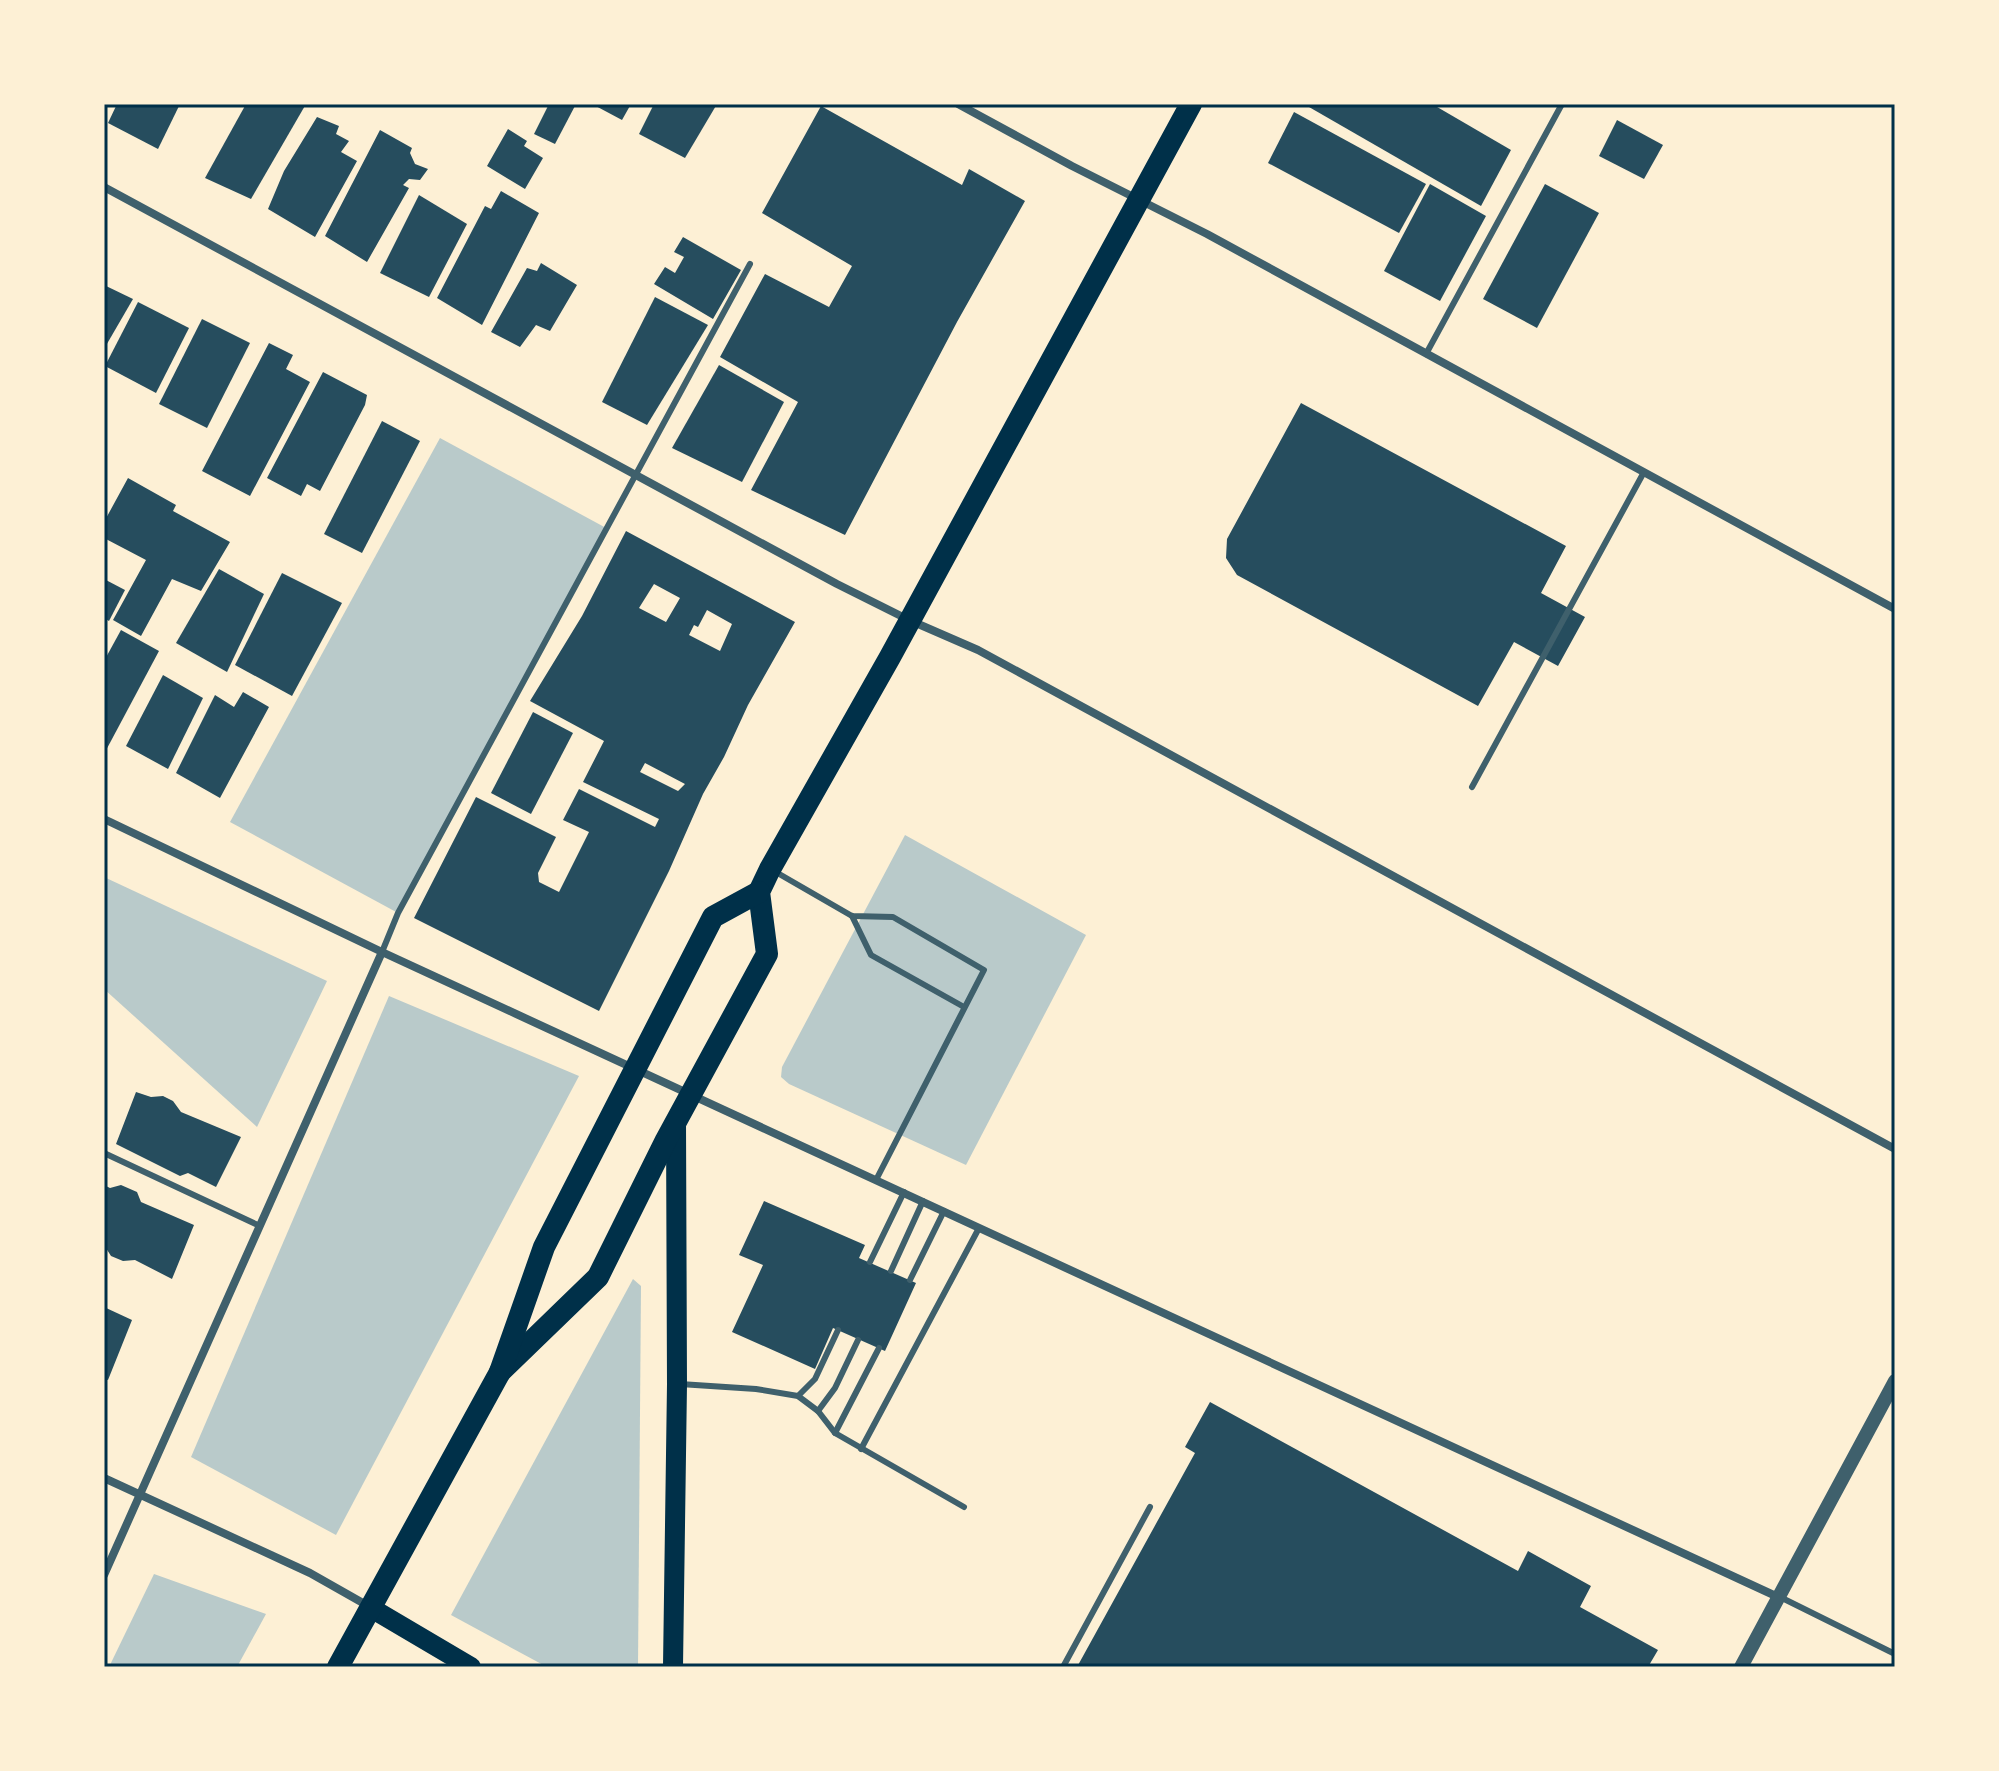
<svg xmlns="http://www.w3.org/2000/svg" width="1999" height="1771" font-family="Figtree,sans-serif">
<rect width="100%" height="100%" fill="#fdf0d5"/>
<g fill="#b9caca">
<path d="M440 438 608 529 398 913 230 822Z"/>
<path d="M905 835 1086 935 966 1165 789 1084 781 1077 782 1067Z"/>
<path d="M104 877 327 981 257 1127 104 989Z"/>
<path d="M389 996 579 1076 336 1535 191 1457Z"/>
<path d="M633 1279 641 1286 638 1667H547L451 1615Z"/>
<path d="M154 1574 266 1614 237 1667H109Z"/>
</g>
<g fill="#264d5e" fill-rule="evenodd">
<path d="M117 104H180L158 149 108 123Z"/>
<path d="M246 104H306L251 199 205 178Z"/>
<path d="M549 104H576L555 144 534 134Z"/>
<path d="M592 104H631L622 120Z"/>
<path d="M654 104H717L685 158 639 134Z"/>
<path d="M1311 104H1432L1511 150 1481 206 1309 107Z"/>
<path d="M821 106 962 185 969 169 1025 201 957 322 845 535 751 490 798 402 720 357 765 274 829 307 852 266 762 213Z"/>
<path d="M1294 112 1426 184 1399 233 1268 163Z"/>
<path d="M317 117 339 126 336 134 349 141 341 152 357 161 315 237 268 209 284 171Z"/>
<path d="M1617 120 1663 145 1644 179 1599 156Z"/>
<path d="M508 129 527 141 524 146 543 158 525 189 487 166Z"/>
<path d="M380 130 412 148 410 153 415 164 428 169 420 180 409 179 403 185 409 188 367 262 325 236Z"/>
<path d="M1430 184 1486 216 1440 301 1384 271Z"/>
<path d="M1545 184 1599 213 1537 328 1483 299Z"/>
<path d="M501 191 539 213 482 325 437 298 485 206 491 209Z"/>
<path d="M419 195 467 224 429 297 380 273Z"/>
<path d="M683 237 741 270 713 319 654 284 665 267 675 273 684 257 674 252Z"/>
<path d="M541 263 577 285 550 331 536 325 520 347 491 332 527 268 537 271Z"/>
<path d="M104 285 133 299 104 349Z"/>
<path d="M655 297 708 325 647 425 602 402Z"/>
<path d="M138 302 189 328 156 393 105 366Z"/>
<path d="M202 319 250 343 207 428 159 404Z"/>
<path d="M269 343 293 355 286 369 310 382 250 496 202 471Z"/>
<path d="M719 365 784 402 742 482 672 448Z"/>
<path d="M323 372 367 395 365 405 320 491 307 484 301 496 267 478Z"/>
<path d="M1301 403 1566 546 1541 593 1585 617 1558 666 1514 642 1478 706 1237 575 1226 558 1227 539Z"/>
<path d="M382 421 420 441 362 553 324 534Z"/>
<path d="M128 478 176 505 173 511 230 542 201 591 172 579 141 636 113 620 146 560 104 538V522Z"/>
<path d="M626 531 795 622 748 705 724 757 703 794 669 871 599 1011 414 918 476 797 556 837 538 873 539 882 559 892 589 832 563 820 579 789 655 827 659 819 583 782 604 741 530 701 582 616ZM654 584 680 598 666 622 639 608ZM707 610 732 624 720 651 689 635 694 625 698 627ZM645 763 685 784 678 791 640 772Z"/>
<path d="M219 569 264 594 227 672 176 643Z"/>
<path d="M282 573 342 603 292 696 235 665Z"/>
<path d="M104 579 125 590 109 621 104 618Z"/>
<path d="M121 630 159 651 104 754V661Z"/>
<path d="M163 675 203 698 168 769 126 746Z"/>
<path d="M243 692 269 707 220 798 176 773 215 695 234 707Z"/>
<path d="M533 712 573 733 531 814 491 793Z"/>
<path d="M136 1092 151 1097 163 1096 173 1101 181 1112 241 1137 216 1187 188 1173 180 1176 116 1144Z"/>
<path d="M104 1185 110 1188 121 1185 137 1192 141 1202 194 1225 172 1279 135 1260 123 1261 111 1256 104 1245Z"/>
<path d="M764 1201 865 1245 859 1258 916 1283 885 1351 833 1328 815 1369 732 1332 763 1265 739 1255Z"/>
<path d="M104 1307 132 1320 108 1380 104 1379Z"/>
<path d="M1210 1402 1518 1571 1528 1551 1591 1586 1580 1607 1658 1650 1648 1667H1077L1195 1453 1185 1447Z"/>
</g>
<g fill="none" stroke-linecap="round" stroke-linejoin="round">
<g stroke="#3f606c" stroke-width="6">
<path d="M1426 354 1562 104"/>
<path d="M1472 787 1644 472"/>
<path d="M774 871 852 916 893 917 984 970 876 1180"/>
<path d="M852 916 871 955 964 1007"/>
<path d="M382 952 398 913 750 264"/>
<path d="M104 1153 260 1226"/>
<path d="M870 1262 904 1192"/>
<path d="M891 1271 923 1201"/>
<path d="M910 1280 944 1211"/>
<path d="M680 1384 756 1389 798 1396 818 1411 835 1433 964 1507"/>
<path d="M798 1396 815 1379 838 1330"/>
<path d="M818 1411 835 1388 858 1340"/>
<path d="M835 1433 879 1348"/>
<path d="M861 1449 979 1228"/>
<path d="M1780 1597 1895 1654"/>
<path d="M1063 1667 1150 1507"/>
</g>
<g stroke="#3f606c" stroke-width="8">
<path d="M958 104 1072 166 1207 234 1895 609"/>
<path d="M104 187 837 584 909 620 978 650 1895 1149"/>
<path d="M104 819 382 952 1778 1597"/>
<path d="M104 1478 310 1573 370 1607"/>
<path d="M104 1575 382 952"/>
</g>
<path stroke="#3f606c" stroke-width="14" d="M1741 1667 1895 1381"/>
<g stroke="#003049" stroke-width="20">
<path d="M371 1608 471 1667"/>
<path d="M673 1667 677 1384 676 1121"/>
</g>
<g stroke="#003049" stroke-width="22">
<path d="M500 1372 598 1277 666 1140 767 954 759 892 770 869 890 657 1191 104"/>
<path d="M338 1667 500 1372 544 1247 713 917 759 892"/>
</g>
</g>
<rect width="1999" height="1771" fill="none" stroke="#fdf0d5" stroke-width="212"/>
<rect x="106" y="106" width="1787" height="1559" fill="none" stroke="#003049" stroke-width="3"/>
</svg>
